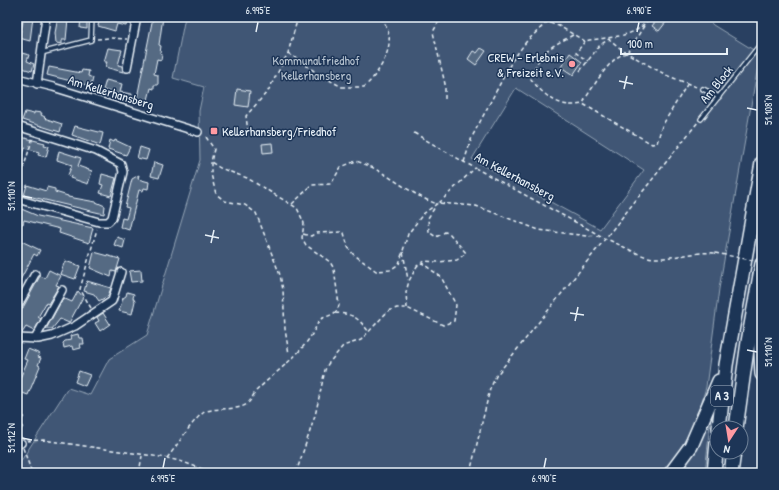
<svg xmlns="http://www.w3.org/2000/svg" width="779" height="490" font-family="'Patrick Hand',sans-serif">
<rect width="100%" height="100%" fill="#294061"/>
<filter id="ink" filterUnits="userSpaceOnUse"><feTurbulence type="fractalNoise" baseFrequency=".025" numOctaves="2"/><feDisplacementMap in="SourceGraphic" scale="8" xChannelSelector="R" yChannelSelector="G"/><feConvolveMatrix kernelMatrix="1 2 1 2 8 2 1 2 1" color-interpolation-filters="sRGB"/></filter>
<g filter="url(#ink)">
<g fill="#415774" stroke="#94a4b6" fill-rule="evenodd">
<path d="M185 17H706L713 25 760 54 719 289 706 387 700 408 692 428 677 454 661 473H17V467L68 388 90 395 109 359 147 335 200 160 199 111 204 87 173 78ZM516 88 644 170 600 229 472 159Z"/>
<path d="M711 414 705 473H676Z"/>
</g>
<g fill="#556a83" stroke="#e8f1f8">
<path d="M17 17H33L30 41 19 38 23 22 17 21Z"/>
<path d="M58 17H67L68 19 66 40H62V44L56 43 55 33Z"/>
<path d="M81 17H87V29L80 28Z"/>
<path d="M100 17 118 20 122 17 128 19 126 26 117 24 115 31 98 26Z"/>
<path d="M153 17H163L159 45 161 46 160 53 162 54 161 60 157 59 154 74 158 75V85H154V89L151 88 148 100 137 98Z"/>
<path d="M659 17H670L659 31 652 26Z"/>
<path d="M108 48 122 50 118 65 122 66 123 72 105 67 107 62H104Z"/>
<path d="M481 48 486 51 476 65 468 59 473 51 477 53Z"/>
<path d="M22 53 29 55 27 61 34 64 32 71 19 67Z"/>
<path d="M570 53 582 62 573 75 561 67Z"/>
<path d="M49 67 81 73 82 70 89 71 88 76 93 78 91 86 47 75Z"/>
<path d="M106 80 122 84 120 92 132 94 131 101 117 98 118 94 103 90Z"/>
<path d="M237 89 250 91 248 107 235 105Z"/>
<path d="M25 112 34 114V112L42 113 41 115 45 117 44 118 62 124 60 132 22 120Z"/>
<path d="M75 126 103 133 100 145 72 135Z"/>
<path d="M21 137 45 143 44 145 49 146 46 157 38 155 39 152 25 148 18 169 17 150Z"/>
<path d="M110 140 114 142 115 140 130 147 126 155 108 149Z"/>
<path d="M272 143 273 152 263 153 262 144Z"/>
<path d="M140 147 149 150 146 160 137 158Z"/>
<path d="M59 151 81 158 78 166 92 171 88 184 70 178 71 176 68 175 72 165 57 160Z"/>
<path d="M154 162 163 165 159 178 151 176Z"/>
<path d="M102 174 116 178 111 196 100 193 103 185 100 184Z"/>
<path d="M139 175 138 179 149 182 148 189 144 188 143 191 139 190 129 230 120 227 122 218 126 219 129 208 125 207 132 179Z"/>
<path d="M27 185 46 191 47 187 55 189V192L68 196V197L96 202 105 206 104 214 24 195Z"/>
<path d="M19 208 38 216 93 228 89 243 59 233 60 229 24 220 23 224 17 222Z"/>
<path d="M117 237 125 240 123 248 114 245Z"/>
<path d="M17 239 40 250 37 256 34 254 17 286V261L21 250 17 248Z"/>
<path d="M94 252 120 259 116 272 112 271 111 277 90 268Z"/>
<path d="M65 261 80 266 75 279 60 274Z"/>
<path d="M49 270 61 276 56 285 59 286 48 304 46 303 38 317 41 319 34 331 26 327 22 333 17 329V314L19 315 40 276 45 278Z"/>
<path d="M141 270 142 281 131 282 129 271Z"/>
<path d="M87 281 111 288 108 296 99 301 94 294 84 291Z"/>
<path d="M78 291 83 297 69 323 60 319 52 329H46L63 298 72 302Z"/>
<path d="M127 292 134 294 133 298 135 301 132 314 119 311 123 298 126 296Z"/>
<path d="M103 313 110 324 100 331 95 323 99 321 97 317Z"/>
<path d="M78 334 79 338H83L84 344H80L81 348 73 350 72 346 64 348 63 343 65 341 71 340 70 336Z"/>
<path d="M28 349 40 354 38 357 41 358 38 365 40 366 28 395 17 391V385L28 360 24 359Z"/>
<path d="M79 371 90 375 85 386 75 382Z"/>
<path d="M17 411 24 417 19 423 23 427 17 435Z"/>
</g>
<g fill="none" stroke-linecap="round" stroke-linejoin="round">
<g stroke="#e8f1f8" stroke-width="6">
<g id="lane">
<path d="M41 53 91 40 92 17"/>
<path d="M703 89 719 97"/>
<path d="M701 119 762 42"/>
</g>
</g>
<g stroke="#e8f1f8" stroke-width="10">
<g id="street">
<path d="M127 68 137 17"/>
<path d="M17 78 53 87 198 132"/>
<path d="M37 84 46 17"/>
<path d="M17 126 96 151 121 164 123 172 112 218 108 222H99L17 199"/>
<path d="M17 307 35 274"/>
<path d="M17 338 38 339 52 336 75 326 112 301 121 272"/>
<path d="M35 339 62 290"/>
<path d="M17 440 21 443"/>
</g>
</g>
<g stroke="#e8f1f8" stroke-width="16">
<g id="highway">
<path d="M759 310 762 374"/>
<path d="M719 428 726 365 762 163"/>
<path d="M736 428 748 342 762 264"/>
<path d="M671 473 691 446 719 381"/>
<path d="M714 473 717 443"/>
<path d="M731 473 734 452"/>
</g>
</g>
<g stroke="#e8f1f8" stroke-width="1.5" stroke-dasharray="4 3" stroke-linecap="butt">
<path d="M439 21 433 32 445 84V101"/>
<path d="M644 26 627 53 666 75 699 88"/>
<path d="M573 35C549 48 539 51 531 79 544 96 560 109 582 104"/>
<path d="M97 39 109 38 127 39"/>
<path d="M585 41 576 53 588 61"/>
<path d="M288 53 320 75 342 87H364C377 76 394 50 388 31 387 26 383 21 381 17"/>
<path d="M627 53C611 55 594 86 585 99L583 104 652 144 657 143 662 126 688 83"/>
<path d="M580 71 600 45 609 39 626 53"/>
<path d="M248 132 246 116 268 91 288 53 298 17"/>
<path d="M414 133 464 162 601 236"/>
<path d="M206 137 214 149 211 162V174L216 194 225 201 245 205 256 213 280 275 283 290 285 329 289 354"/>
<path d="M464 162 472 137 512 61 526 42 547 22 559 26 585 41C608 36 635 40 650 17"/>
<path d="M17 189 33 137"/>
<path d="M439 203 475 168"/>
<path d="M292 204 312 185 331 184 341 167 356 161C386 170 408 194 437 204"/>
<path d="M303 234 311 236 316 233 342 232 344 233 348 247 353 254 376 271 390 270 399 264 408 234 423 214 438 203 476 206 539 230 587 236C605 232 631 255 653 258 674 259 695 251 715 253"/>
<path d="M403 252 408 280"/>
<path d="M91 308 80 289 97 229"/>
<path d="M407 308 406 292 409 281 417 266 425 261 438 262 457 260 466 253 449 233 445 232 436 237 429 232 428 218 435 207"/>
<path d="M335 313C354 314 357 317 369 332"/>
<path d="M27 441 43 440 167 458 183 462 213 473"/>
<path d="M23 448 32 473"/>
<path d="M167 458C178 445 190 423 203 413 213 406 236 412 247 404 251 401 253 395 256 391 280 367 306 353 319 320 327 315 337 316 339 305L334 269 330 262 306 245 302 238 304 223 297 208 247 178 220 168 211 162"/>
<path d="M139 473 142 456"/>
<path d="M296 473 315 416 325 370 328 364 343 346 361 340 388 311 397 308H407L443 325 454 321 456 305 441 277 422 263"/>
<path d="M470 473 490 389 496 376 698 122"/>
</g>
<use href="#lane" stroke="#1d3557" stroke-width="3.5"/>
<use href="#street" stroke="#1d3557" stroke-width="7"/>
<use href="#highway" stroke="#1d3557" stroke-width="13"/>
<path stroke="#e8f1f8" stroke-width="1.5" stroke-dasharray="4 3" stroke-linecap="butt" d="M715 253 762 262"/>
</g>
</g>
<path fill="none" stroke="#e8f1f8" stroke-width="1.5" d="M256 32 258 22M637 32 639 22M619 81 633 84M624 89 627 76M747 108 757 110M22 196 32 198M205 235 219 238M211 243 214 230M570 313 584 315M575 321 578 307M747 350 757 352M22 438 32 440M163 468 165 458M544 468 546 458"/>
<g fill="#ff9aa2" stroke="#1d3557" stroke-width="1.5">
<circle cx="572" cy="64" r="4"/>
<rect x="210" y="127" width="8" height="8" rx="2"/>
</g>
<g text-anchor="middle" stroke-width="3" stroke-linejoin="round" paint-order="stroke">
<rect fill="#1d3557" stroke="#abb9c8" stroke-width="1" x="711" y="386" width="22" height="20" rx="3"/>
<g font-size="12" font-weight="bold" fill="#e8f1f8">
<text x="722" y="400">A 3</text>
</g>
<g font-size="13" fill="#e8f1f8" stroke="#1d3557" text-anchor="end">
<text x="564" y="62">CREW - Erlebnis<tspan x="564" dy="15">&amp; Freizeit e.V.</tspan></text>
<text x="222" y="136" text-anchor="start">Kellerhansberg/Friedhof</text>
</g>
<g font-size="13" fill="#b6c3d0" stroke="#1d3557">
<text x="316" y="65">Kommunalfriedhof<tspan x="316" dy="15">Kellerhansberg</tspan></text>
</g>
<g font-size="13" fill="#e8f1f8" stroke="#1d3557">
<text transform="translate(716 84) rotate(-51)" y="5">Am Block</text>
<text transform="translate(111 92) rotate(17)" y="5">Am Kellerhansberg</text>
<text transform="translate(515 176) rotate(28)" y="5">Am Kellerhansberg</text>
</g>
</g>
<rect width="779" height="490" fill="none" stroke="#1d3557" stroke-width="44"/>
<g transform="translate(729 440) rotate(192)"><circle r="19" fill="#1d3557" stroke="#6e8097"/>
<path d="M0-3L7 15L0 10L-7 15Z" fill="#ff9aa2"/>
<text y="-6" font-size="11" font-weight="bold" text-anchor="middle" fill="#e8f1f8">N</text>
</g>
<path d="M621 48v6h106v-6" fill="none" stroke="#e8f1f8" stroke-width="2"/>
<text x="627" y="48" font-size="12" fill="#e8f1f8" stroke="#1d3557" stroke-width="3" paint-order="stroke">100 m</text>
<rect x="22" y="22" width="735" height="446" fill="none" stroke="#e8f1f8" stroke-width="1.5"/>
<g font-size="10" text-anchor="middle" fill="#e8f1f8">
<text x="258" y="14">6.995°E</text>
<text x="639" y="14">6.990°E</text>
<text transform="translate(768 110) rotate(-90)" y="4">51.108°N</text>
<text transform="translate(11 196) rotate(-90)" y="4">51.110°N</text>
<text transform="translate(768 352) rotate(-90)" y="4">51.110°N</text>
<text transform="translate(11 438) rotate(-90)" y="4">51.112°N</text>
<text x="163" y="482">6.995°E</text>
<text x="544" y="482">6.990°E</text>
</g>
</svg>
